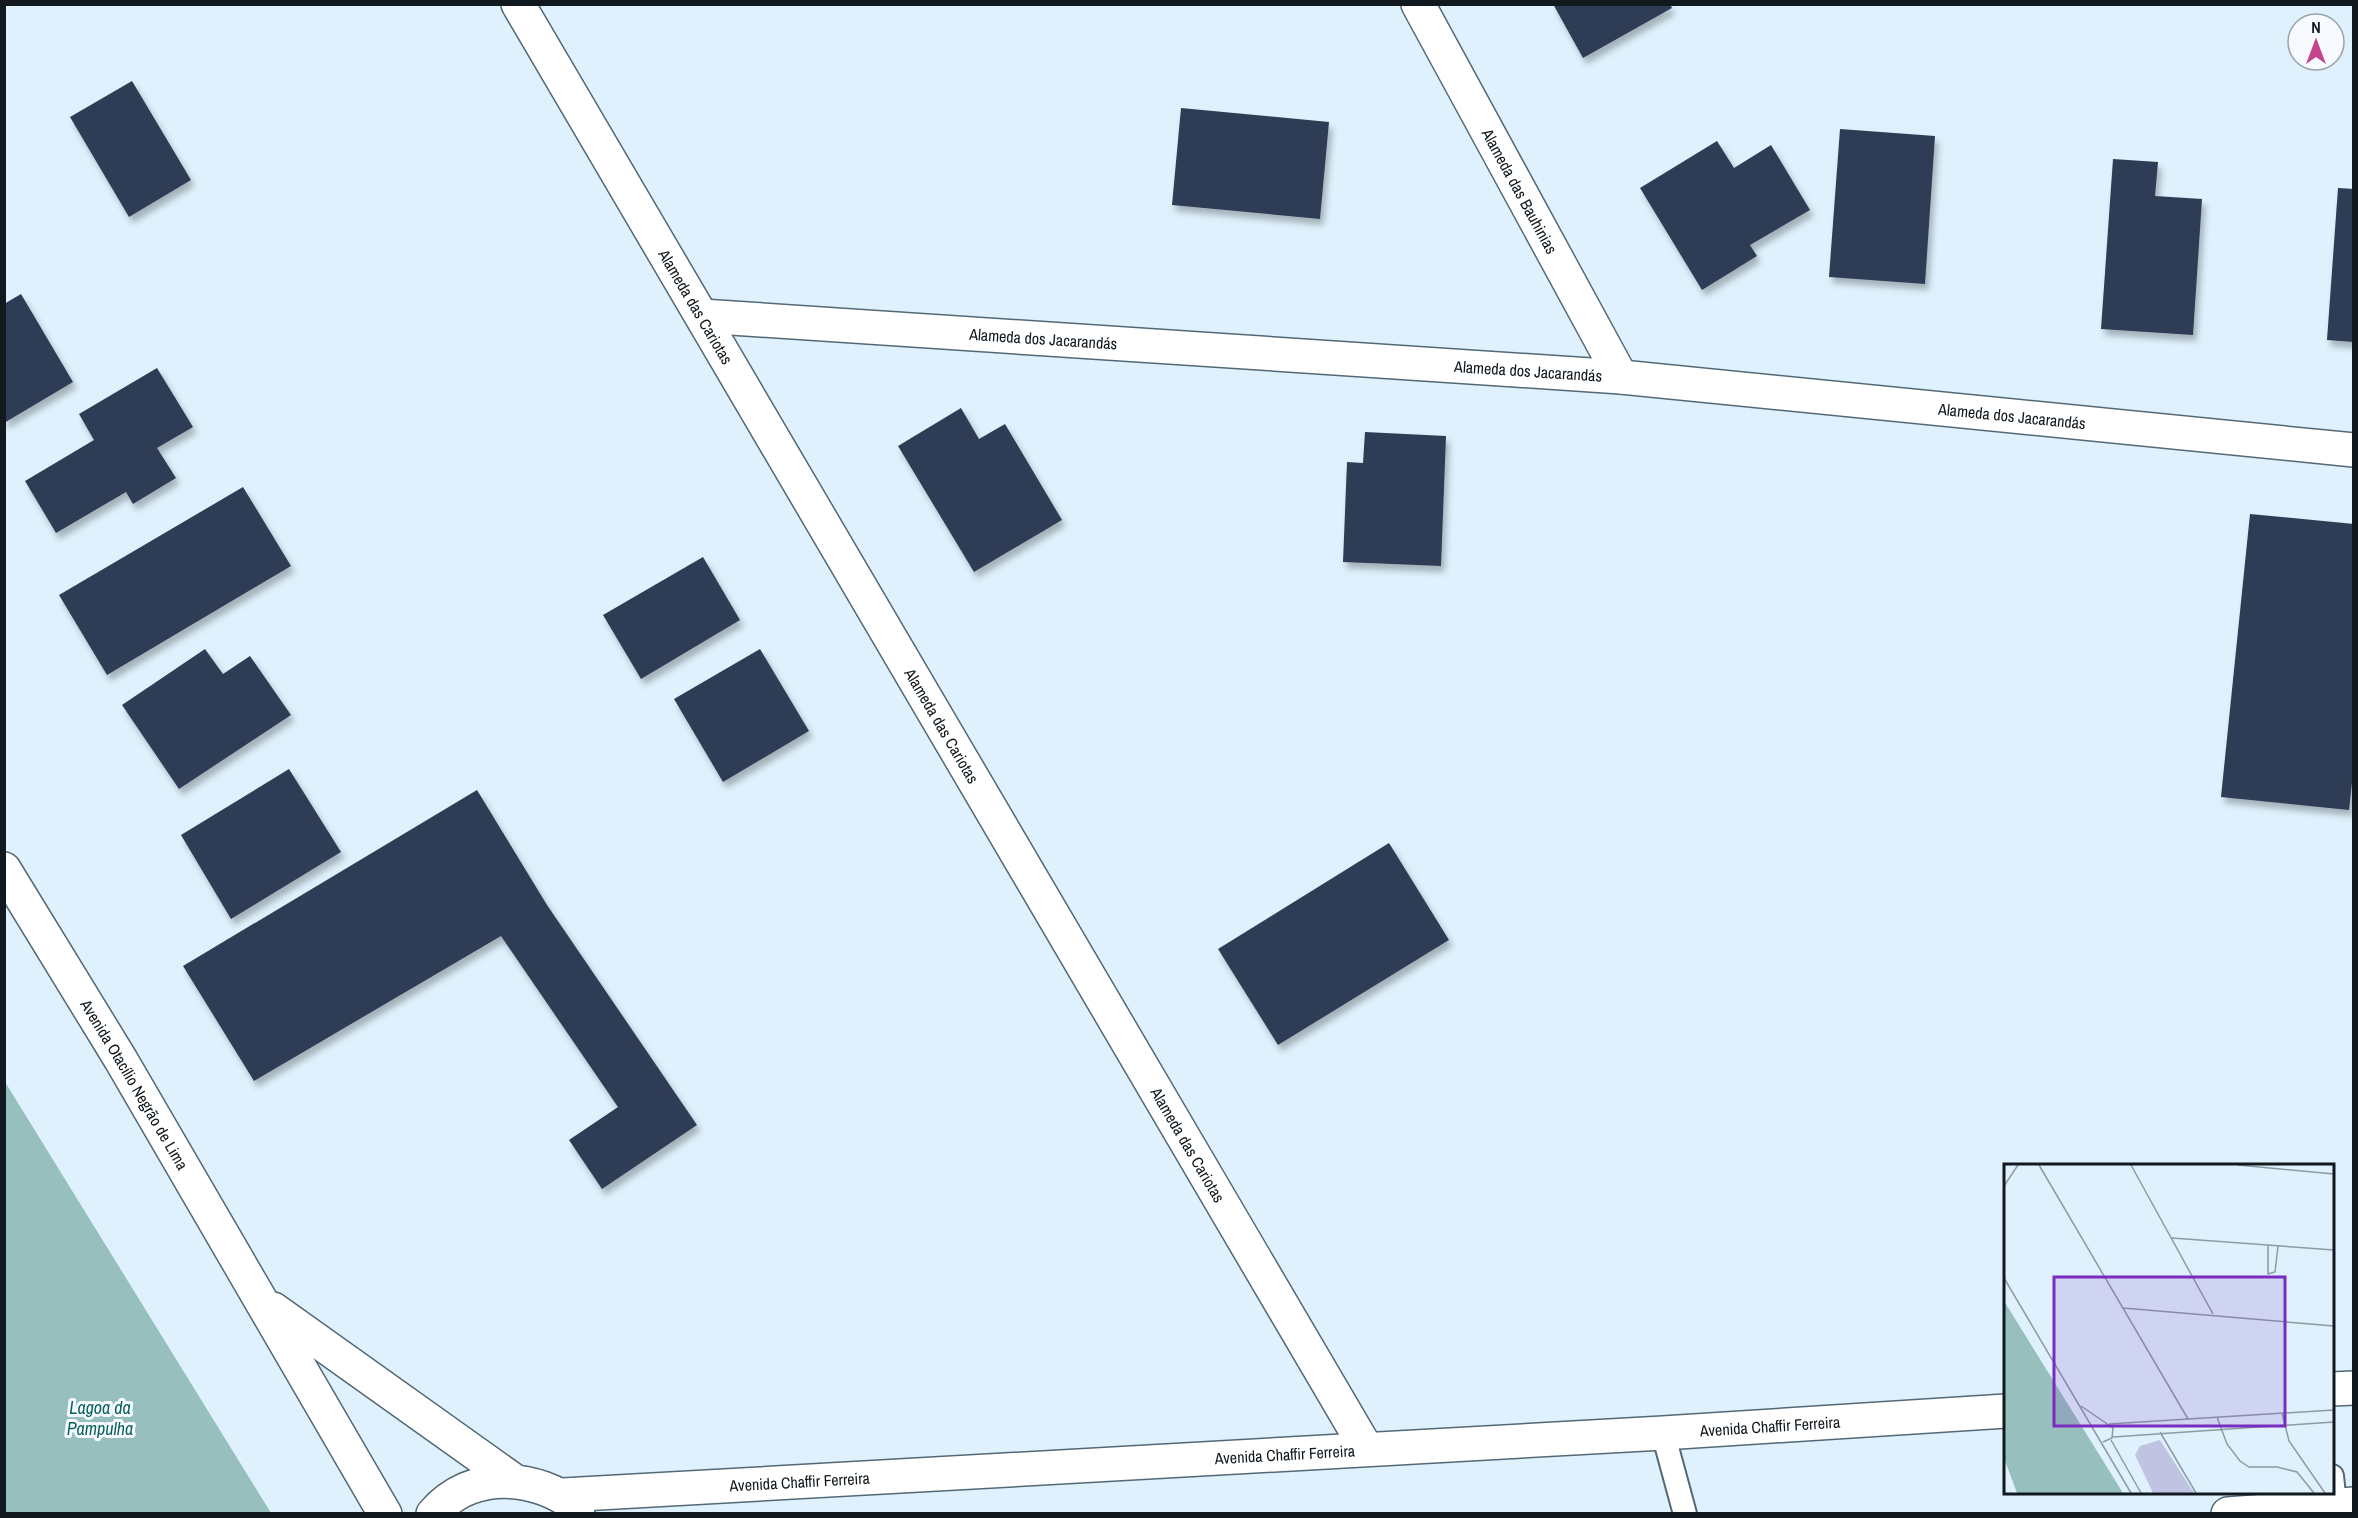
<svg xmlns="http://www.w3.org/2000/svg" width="2358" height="1518" font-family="'Archivo Narrow',sans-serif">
<defs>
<filter id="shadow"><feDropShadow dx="3.5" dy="6" stdDeviation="3" flood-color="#0004"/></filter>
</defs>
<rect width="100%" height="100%" fill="#def1fd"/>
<path fill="#96bfbd" d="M4 1082H5L271 1513H5Z"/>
<g fill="#2e3d54" filter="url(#shadow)">
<path d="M1553 4H1670L1672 8 1583 58Z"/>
<path d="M132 81 191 180 129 217 70 117Z"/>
<path d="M1181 108 1329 122 1320 219 1172 205Z"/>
<path d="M1840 129 1935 136 1925 284 1829 277Z"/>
<path d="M1717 141 1734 168 1771 145 1810 210 1750 245 1757 256 1702 290 1640 188Z"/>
<path d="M2113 159 2158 162 2155 196 2202 199 2193 335 2101 329Z"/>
<path d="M2338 188 2354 189V342L2327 340Z"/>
<path d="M21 294 73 382 4 423V304Z"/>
<path d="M157 368 193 427 157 448 176 478 133 504 126 492 56 533 25 481 94 440 79 414Z"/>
<path d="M961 408 979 439 1005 424 1062 520 974 572 898 446Z"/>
<path d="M1365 432 1446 436 1441 566 1343 562 1347 462 1363 463Z"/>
<path d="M243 487 291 566 107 675 59 595Z"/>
<path d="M2250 514 2354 524V764L2349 810 2221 797Z"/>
<path d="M703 557 740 620 641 679 603 615Z"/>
<path d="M205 649 223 674 250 656 291 715 179 789 122 705Z"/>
<path d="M760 649 809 731 723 782 674 699Z"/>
<path d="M289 769 341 852 231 919 181 835Z"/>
<path d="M477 790 547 905 697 1125 602 1189 569 1140 618 1107 501 936 254 1081 183 966Z"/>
<path d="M1389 843 1449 940 1278 1045 1218 949Z"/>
</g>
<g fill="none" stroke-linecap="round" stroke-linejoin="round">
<g stroke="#536875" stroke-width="26">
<g id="lane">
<path d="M1663 1433 1685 1514"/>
<path d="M2332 1476 2336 1514"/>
</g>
</g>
<g stroke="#536875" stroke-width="36">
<g id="street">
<path id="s1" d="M518 4 1366 1448"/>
<path id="s2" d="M1418 4 1621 377"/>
<path id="s3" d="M702 316 1621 377 2354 450"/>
</g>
</g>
<g stroke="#536875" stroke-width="36">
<g id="secondary">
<path id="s4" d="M4 869 121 1060 385 1514"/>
<path d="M273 1309 513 1480"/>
<path d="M2332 1389 2354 1388"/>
<path id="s5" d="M563 1495 1663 1433 2006 1411"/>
<path d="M433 1514C471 1469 537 1474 578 1508"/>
<path d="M2228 1514 2354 1504"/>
</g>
</g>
<use href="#lane" stroke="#fff" stroke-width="22"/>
<use href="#street" stroke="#fff" stroke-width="33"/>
<use href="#secondary" stroke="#fff" stroke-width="33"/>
</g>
<g text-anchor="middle" stroke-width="6" stroke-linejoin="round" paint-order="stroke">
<g font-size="16" fill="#11191e" stroke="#f7fbff">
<text dy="6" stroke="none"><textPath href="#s2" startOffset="213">Alameda das Bauhinias</textPath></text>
<text dy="6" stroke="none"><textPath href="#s1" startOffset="351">Alameda das Cariotas</textPath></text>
<text dy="6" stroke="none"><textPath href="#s3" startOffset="342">Alameda dos Jacarandás</textPath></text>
<text dy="6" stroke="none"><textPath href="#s3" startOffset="828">Alameda dos Jacarandás</textPath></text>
<text dy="6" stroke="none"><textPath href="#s3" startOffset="1314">Alameda dos Jacarandás</textPath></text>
<text dy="6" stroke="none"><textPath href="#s1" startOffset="837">Alameda das Cariotas</textPath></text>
<text dy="6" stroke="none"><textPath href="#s4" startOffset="252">Avenida Otacílio Negrão de Lima</textPath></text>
<text dy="6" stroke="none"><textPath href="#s1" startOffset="1323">Alameda das Cariotas</textPath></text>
<text dy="6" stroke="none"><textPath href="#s5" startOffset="1209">Avenida Chaffir Ferreira</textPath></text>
<text dy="6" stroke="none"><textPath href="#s5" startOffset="723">Avenida Chaffir Ferreira</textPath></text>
<text dy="6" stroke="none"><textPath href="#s5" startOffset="237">Avenida Chaffir Ferreira</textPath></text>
</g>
<g font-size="18" font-style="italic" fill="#0b625f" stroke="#f7fbff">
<text x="100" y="1414">Lagoa da<tspan x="100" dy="21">Pampulha</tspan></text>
</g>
</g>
<g transform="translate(2004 1164)">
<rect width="330" height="330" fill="#def1fd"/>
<path d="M156 276 190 329H149L131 291 136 282Z" fill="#c0c3e1"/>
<path d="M0 137 119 329H13L0 294Z" fill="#96bfbd"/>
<path fill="none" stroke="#8c9ba4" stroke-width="1.5" d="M35 1 184 255M127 1 209 150M234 1 330 10M0 22 14 1M168 74 330 86M264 81V110L271 108 274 82M0 114 127 329M119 144 330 162M77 242 109 264 108 274 99 278M278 249 285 277 321 329M213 253 223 280 236 297 245 303H273L293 308 310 329M105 260 330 246M156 268 192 329M109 273 330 258M107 276 137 329"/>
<path fill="#7b2cbf" fill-opacity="0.15" stroke="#7b2cbf" stroke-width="3" d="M50 113H281V262H50Z"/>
<rect width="330" height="330" fill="none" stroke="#11191e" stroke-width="3"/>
</g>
<rect width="2358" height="1518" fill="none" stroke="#11191e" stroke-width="12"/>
<g transform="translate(2316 42)"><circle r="28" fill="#f7fbff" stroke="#9ba1a5" stroke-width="1.5"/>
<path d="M0-4.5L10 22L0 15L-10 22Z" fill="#c4448e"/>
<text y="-9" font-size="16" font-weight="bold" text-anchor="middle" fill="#11191e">N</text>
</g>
</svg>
